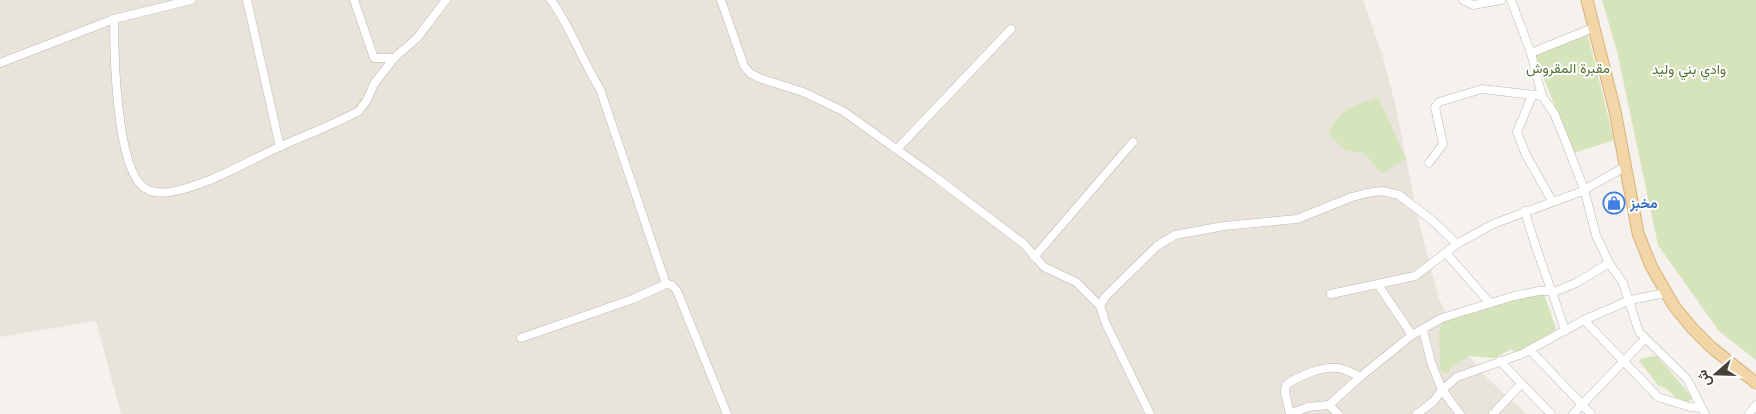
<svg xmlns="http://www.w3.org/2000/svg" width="1756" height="414" font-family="Quicksand,Vazirmatn,sans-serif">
<rect width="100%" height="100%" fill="#f5f1ed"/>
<path fill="#e8e3db" d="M0 0H1363L1382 54 1396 107 1417 215 1439 299 1469 356 1488 379 1527 414H121L96 321 0 337Z"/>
<g fill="#d5e4ba">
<path d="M1602 0H1756V360L1719 331 1658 245 1617 51Z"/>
<path d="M1587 32 1614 140 1574 153 1535 57 1546 47Z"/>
<path d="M1378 97 1406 159 1382 174 1364 153 1346 151 1329 135C1335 110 1356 105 1378 97Z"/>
<path d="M1544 294 1556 329C1545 338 1529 352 1514 353L1512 349 1495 358 1469 356 1451 368 1447 374 1440 370 1439 333 1441 323C1472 306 1509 299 1544 294Z"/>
<path d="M1657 356 1693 398 1687 403C1675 402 1671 388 1659 386L1639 361 1642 358Z"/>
</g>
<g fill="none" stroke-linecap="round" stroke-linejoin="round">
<g stroke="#bfb8b0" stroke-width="9">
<g id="street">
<path d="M247 0 280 147"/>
<path d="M354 0 374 58H394"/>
<path d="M551 0C571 28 582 60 600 89L666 284"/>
<path d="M721 0 744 66 750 73 759 78 803 92 843 111 938 179 1024 244 1044 267 1076 282 1100 306"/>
<path d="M1463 0 1473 5 1501 0"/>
<path d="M1511 0 1531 53 1542 96 1554 113 1567 145 1584 189 1596 235 1609 263 1623 283 1639 332 1687 379 1705 414"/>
<path d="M114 19C114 51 116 171 145 188 152 193 162 193 170 192 206 186 247 162 279 147 306 135 333 125 359 111L367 100 374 84 394 58 417 38 446 0"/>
<path d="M1531 53 1593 28"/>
<path d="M0 63 114 19 191 0"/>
<path d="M1532 96 1517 132 1526 155 1552 201"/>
<path d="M897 149 1011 29"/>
<path d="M1429 163 1443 144 1435 107 1439 102 1482 89 1542 96"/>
<path d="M1525 211C1536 253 1553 291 1565 331"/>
<path d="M1446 253 1490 303"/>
<path d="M1034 257 1133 142"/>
<path d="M1379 286 1412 335"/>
<path d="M1331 294 1415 276 1457 244"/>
<path d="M1584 320 1658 397 1690 407 1702 408"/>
<path d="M1423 330 1431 362 1442 390 1460 414"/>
<path d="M521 338 633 299 666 284 672 285 677 291 727 414"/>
<path d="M1530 350 1591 414"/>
<path d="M1500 361 1551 414"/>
<path d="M1150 414 1106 324 1100 306 1105 297 1157 246 1175 235 1224 226 1297 219 1352 197 1367 193 1382 191 1399 195 1433 221 1457 244 1493 224 1580 192 1625 167"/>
<path d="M1290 414 1285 392 1286 385C1298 376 1323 366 1338 368 1346 369 1353 373 1360 377"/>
<path d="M1290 414 1308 407 1329 405"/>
<path d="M1338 414 1329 405 1360 377 1412 335 1442 318 1514 296 1539 291H1556L1576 283 1609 263"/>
<path d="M1417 414 1434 401 1442 390 1457 377 1522 354 1584 320 1630 300 1666 293"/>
<path d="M1493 414 1521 384"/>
<path d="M1573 414 1645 339"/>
<path d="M1749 414 1756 405"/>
</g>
</g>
<g stroke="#d7b278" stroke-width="13">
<path id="primary" d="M1587 0 1615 111 1638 233 1651 266 1674 306 1692 328 1711 347 1756 383"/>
</g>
<use href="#street" stroke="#fff" stroke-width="8"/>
<use href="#primary" stroke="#f3d6a7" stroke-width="11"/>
</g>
<defs>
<g id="shop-ring" transform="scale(1.125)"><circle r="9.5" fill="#fff" stroke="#3f7fe0" stroke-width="1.5"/><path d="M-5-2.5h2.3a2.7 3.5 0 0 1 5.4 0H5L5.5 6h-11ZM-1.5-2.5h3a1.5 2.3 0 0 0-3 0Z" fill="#3f7fe0"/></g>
</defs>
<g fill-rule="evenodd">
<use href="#shop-ring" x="1614" y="203"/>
</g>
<g text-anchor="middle" stroke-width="4" stroke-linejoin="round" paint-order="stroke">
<g font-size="14" fill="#527534" stroke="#fff">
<text x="1568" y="73">مقبرة المقروش</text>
<text x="1689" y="74">وادي بني وليد</text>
</g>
<g font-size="14" font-weight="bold" fill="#366cbe" stroke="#fff" text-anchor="start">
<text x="1630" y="208">مخبز</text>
</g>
</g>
<g transform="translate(1716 374) rotate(250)" stroke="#ffffff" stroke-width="4" paint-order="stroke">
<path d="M0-4L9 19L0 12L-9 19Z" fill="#48423b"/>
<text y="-8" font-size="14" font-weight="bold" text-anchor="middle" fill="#48423b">ش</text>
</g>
</svg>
